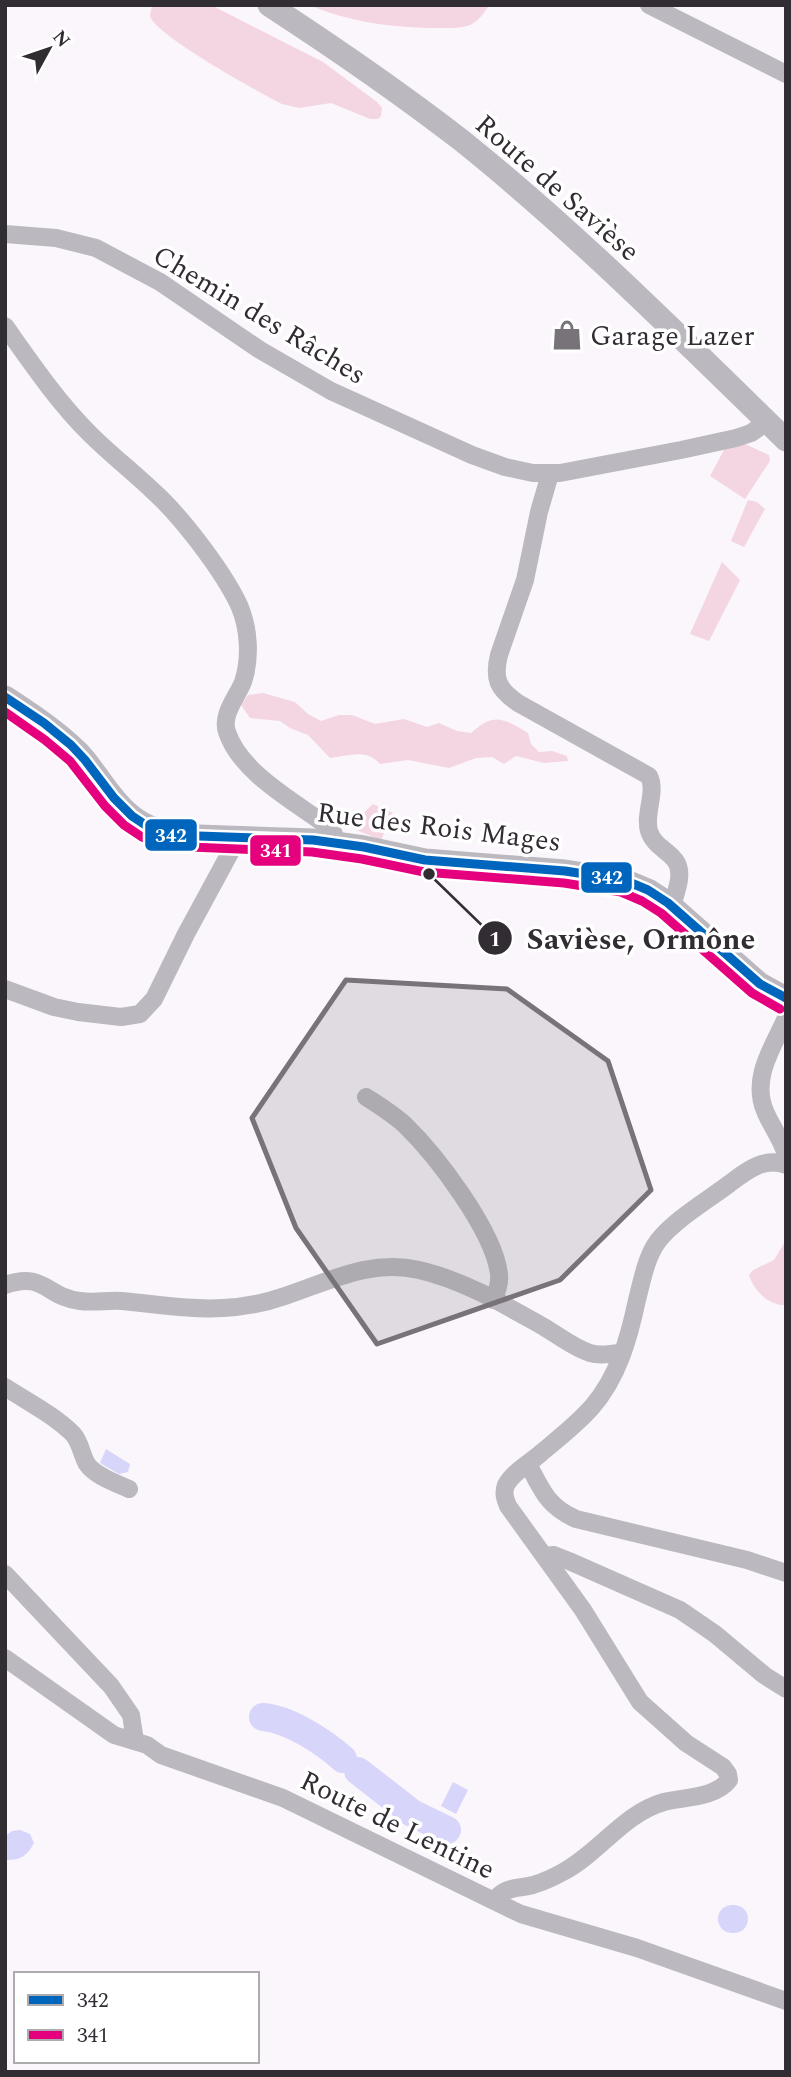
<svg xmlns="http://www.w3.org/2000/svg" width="791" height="2077" font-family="Spectral,serif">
<rect width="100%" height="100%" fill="#fbf6fc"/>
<g fill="#f4d6e2">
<path d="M152 5H211L323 62 377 102 382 108 381 116 378 119H370L331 103 299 108 282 104C260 93 155 35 150 16 150 13 152 8 152 5Z"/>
<path d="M309 5H489C484 13 479 21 470 25 460 29 448 28 438 28 394 28 349 22 309 5Z"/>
<path d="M745 444 769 455 770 461 745 499 710 476 725 448Z"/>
<path d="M748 500 757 502 765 509 744 547 731 541Z"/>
<path d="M722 562 740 580 709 641 690 634Z"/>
<path d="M263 693 295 702 308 714 321 721 339 715H352L375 724 404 719 427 727 439 723 457 731 471 733C494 712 503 718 528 733L531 744 539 752 552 751 567 756 568 761 544 763 516 756 504 764 492 757 476 758 449 768 408 760 380 764C366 748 348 756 330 758L308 735 290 728 280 721 250 718 241 705 248 695Z"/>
<path d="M373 804 393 813 381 840 349 827Z"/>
<path d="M786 1240V1305C769 1306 754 1291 749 1275L753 1270 774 1260Z"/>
</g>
<g fill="#d7d6fa">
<path d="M106 1449 130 1464 128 1472 119 1474 100 1463Z"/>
<path d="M453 1782 468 1790 456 1814 441 1806Z"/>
<path d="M20 1830 30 1834 34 1843C27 1856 21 1860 6 1860L5 1836 12 1831Z"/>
</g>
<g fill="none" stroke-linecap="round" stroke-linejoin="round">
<g stroke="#d7d6fa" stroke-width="28">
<path d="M263 1717C289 1719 324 1742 343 1759"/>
<path d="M358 1771 412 1813 447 1830"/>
<path d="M732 1919H734"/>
</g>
<g stroke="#bbb8bf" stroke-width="18">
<path d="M649 5 786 74"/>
<path d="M5 234 56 238 96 248 160 282 260 350 331 391 472 455 505 467 533 473H560L681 450 736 438 751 433 767 422"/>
<path d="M5 326C32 364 57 401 90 434 110 454 132 471 153 491 181 516 223 571 239 605 249 628 251 658 243 682 237 697 221 715 227 732 241 774 297 803 330 828L334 834V842"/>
<path d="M550 474 539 512 525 580 499 655C493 679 498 689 518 703L649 776C657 792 644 813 649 831 657 855 686 851 678 885 676 892 675 899 671 906"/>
<path d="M5 989 54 1007 78 1012 121 1017 140 1014 154 999 186 934 231 851V838"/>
<path d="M786 1018C773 1047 751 1078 765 1111 771 1126 782 1139 786 1155"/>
<path d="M366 1097C380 1106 393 1114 405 1125 436 1155 494 1231 499 1274 500 1282 497 1292 493 1300"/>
<path d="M5 1285C44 1271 46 1297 80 1301 94 1303 108 1300 122 1301 156 1304 189 1310 223 1308 244 1307 265 1303 285 1296 330 1281 370 1259 419 1270 463 1280 505 1305 544 1327 559 1336 574 1348 590 1353 601 1357 611 1353 622 1353"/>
<path d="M5 1387C28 1402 54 1415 73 1434 81 1443 81 1454 87 1464 95 1476 116 1483 129 1489"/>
<path d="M528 1464C542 1490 547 1506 576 1519L747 1560 786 1573"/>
<path d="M545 1556 554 1555 569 1561 680 1610 715 1634 764 1675 786 1689"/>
<path d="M5 1574 111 1686 131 1715 135 1741"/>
<path d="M5 1658 114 1735 147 1745 161 1755 283 1798 521 1914 637 1948 786 2001"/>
<path d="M495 1900C505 1886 518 1889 533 1885 543 1882 554 1877 563 1872 599 1853 624 1813 664 1802 685 1797 715 1798 729 1780L728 1774 723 1767 686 1743 640 1702 583 1610 508 1506C505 1499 503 1493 506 1485 513 1472 530 1463 541 1453 559 1438 577 1424 592 1407 618 1377 629 1338 637 1300 642 1281 646 1257 658 1241 674 1220 708 1200 729 1184 745 1172 764 1156 786 1165"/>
</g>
<g stroke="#bbb8bf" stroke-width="23">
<path d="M269 5C335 48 399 92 461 140 576 232 680 337 786 440"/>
<path d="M5 697C31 714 57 731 79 753 96 771 108 795 127 812 139 824 155 829 170 835L313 840 364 847 425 860 565 871 624 880 648 890 668 903 760 984 786 998"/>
</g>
<g stroke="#fff" stroke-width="14">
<path id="bus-1" d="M5 697 44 723 71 745 85 760 114 798 132 816 147 826 170 835 313 840 364 847 425 860 565 871 624 880 648 890 668 903 760 984 786 998"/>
</g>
<g stroke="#fff" stroke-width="14">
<path id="bus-2" d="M5 712 45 740 70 761 105 806 124 825 142 837 166 846 312 852 362 859 424 872 564 883 621 892 642 901 661 913 752 993 780 1009"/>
</g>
<use href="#bus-1" stroke="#0065bd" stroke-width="9"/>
<use href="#bus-2" stroke="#e5007d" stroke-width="9"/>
</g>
<path fill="#787379" fill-opacity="0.2" stroke="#787379" stroke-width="5" stroke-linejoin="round" d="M346 980 507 989 608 1061 651 1190 560 1280 377 1344 296 1228 252 1118Z"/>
<defs>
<g id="shop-bare" transform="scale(2.415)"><path d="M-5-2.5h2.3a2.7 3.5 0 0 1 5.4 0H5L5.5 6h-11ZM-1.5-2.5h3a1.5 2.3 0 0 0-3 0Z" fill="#787379" stroke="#fff" stroke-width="2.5" paint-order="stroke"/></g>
</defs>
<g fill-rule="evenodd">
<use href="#shop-bare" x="567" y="335"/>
</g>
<g text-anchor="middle" stroke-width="7" stroke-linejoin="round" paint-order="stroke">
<g font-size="28" fill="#322c33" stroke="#fff">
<text transform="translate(558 187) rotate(41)" y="10">Route de Savièse</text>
<text transform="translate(260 314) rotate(31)" y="10">Chemin des Râches</text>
<text transform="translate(439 826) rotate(7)" y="10">Rue des Rois Mages</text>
<text transform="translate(398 1824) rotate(26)" y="10">Route de Lentine</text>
</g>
<g font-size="28" fill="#322c33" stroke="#fff" text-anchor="start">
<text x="590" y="345">Garage Lazer</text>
</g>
</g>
<path fill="none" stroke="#322c33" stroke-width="2.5" d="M429 874L495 938"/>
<g fill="#322c33" stroke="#fff" stroke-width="2.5">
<circle cx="429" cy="874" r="7"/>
<circle cx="495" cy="938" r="18"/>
</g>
<g font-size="21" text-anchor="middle" font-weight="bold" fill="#fff">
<text x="495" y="946">1</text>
</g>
<g font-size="30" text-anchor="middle" font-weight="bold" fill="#322c33" stroke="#fff" stroke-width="7" stroke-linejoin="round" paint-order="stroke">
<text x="641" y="949">Savièse, Ormône</text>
</g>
<g stroke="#fff" stroke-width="2.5">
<rect x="144" y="818" width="54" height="34" rx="7" fill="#0065bd"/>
<rect x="249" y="834" width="53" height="33" rx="7" fill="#e5007d"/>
<rect x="580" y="861" width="53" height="33" rx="7" fill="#0065bd"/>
</g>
<g font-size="19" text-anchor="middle" font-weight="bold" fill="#fff">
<text x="171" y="842">342</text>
<text x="276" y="857">341</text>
<text x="607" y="884">342</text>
</g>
<rect width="791" height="2077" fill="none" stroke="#322c33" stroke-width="14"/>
<rect x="14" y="1972" width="245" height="91" fill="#ffffff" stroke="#adabad" stroke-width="2"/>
<rect x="28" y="1995" width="35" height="10" fill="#0065bd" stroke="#adabad" stroke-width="2"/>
<text x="77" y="2007" font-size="21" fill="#322c33">342</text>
<rect x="28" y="2030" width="35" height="10" fill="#e5007d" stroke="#adabad" stroke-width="2"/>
<text x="77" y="2042" font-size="21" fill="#322c33">341</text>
<g transform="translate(49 49) rotate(50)" stroke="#ffffff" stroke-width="5" paint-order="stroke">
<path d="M0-5L12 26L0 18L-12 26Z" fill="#322c33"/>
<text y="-10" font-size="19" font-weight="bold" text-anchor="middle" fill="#322c33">N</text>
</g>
</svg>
